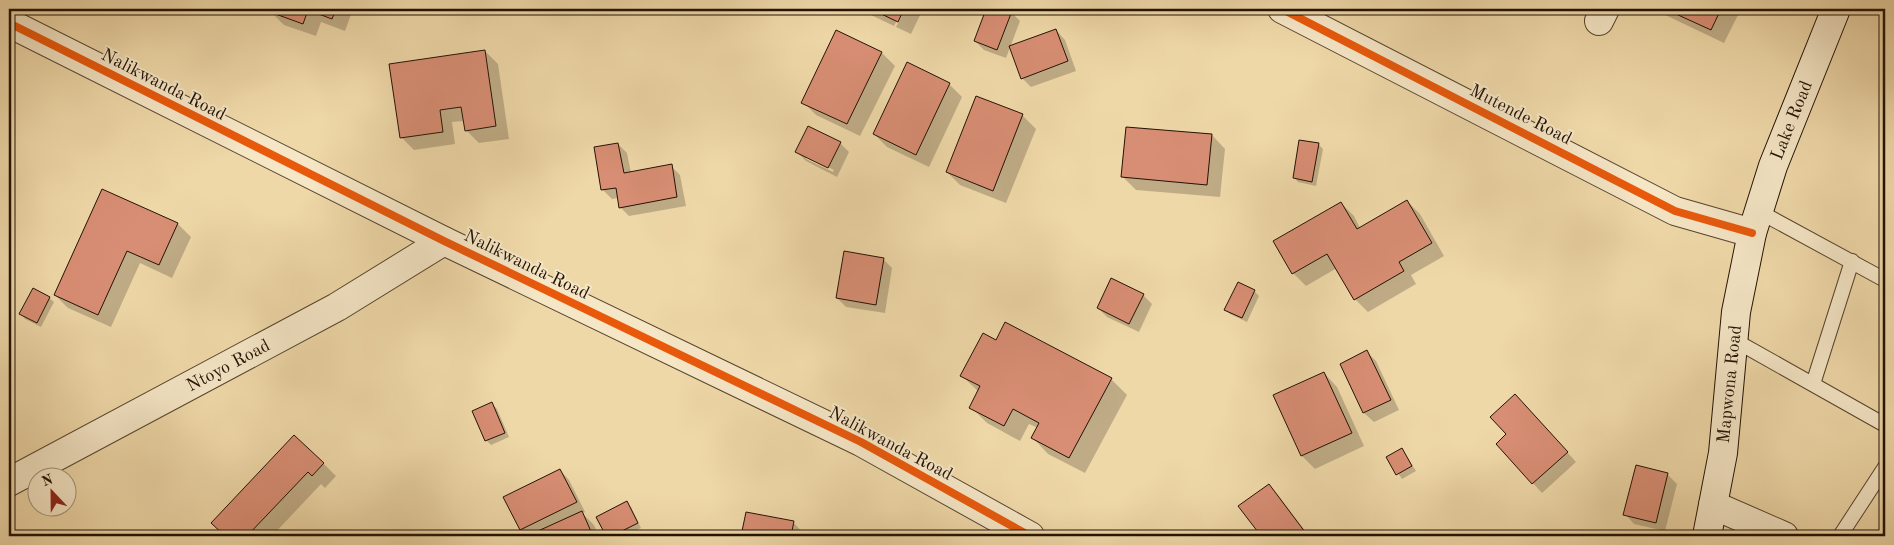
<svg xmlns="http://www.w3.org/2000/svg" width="1894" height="545" font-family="'Old Standard TT',serif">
<rect width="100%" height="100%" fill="#efd8a8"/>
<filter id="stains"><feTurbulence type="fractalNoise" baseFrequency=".004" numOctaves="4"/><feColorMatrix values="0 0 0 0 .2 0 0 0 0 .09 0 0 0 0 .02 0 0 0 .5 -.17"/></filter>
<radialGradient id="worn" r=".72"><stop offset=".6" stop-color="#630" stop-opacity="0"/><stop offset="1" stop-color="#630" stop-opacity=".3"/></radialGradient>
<g fill="#0003" fill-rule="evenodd">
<path d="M272 9H353L345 31 321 22 316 36 284 25 271 12Z"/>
<path d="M865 9H903L894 26 869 14Z"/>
<path d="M905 9H923L911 34 896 27Z"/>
<path d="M987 9H1003L1011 12 1020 21 1006 58 984 50 975 41Z"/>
<path d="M1655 9H1741L1724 43 1659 12Z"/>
<path d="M1056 30 1065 40 1076 71 1031 87 1022 78Z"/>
<path d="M485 51 498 64 509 139 479 143 466 130 465 121 452 122 455 144 414 150 401 137Z"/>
<path d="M882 53 895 66 860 136 816 115 803 102Z"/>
<path d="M949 84 962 97 929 167 887 147 874 134Z"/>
<path d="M977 97 1023 116 1036 129 1006 203 960 185 947 172Z"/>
<path d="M1212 135 1225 149 1220 197 1136 190 1123 177Z"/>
<path d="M840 143 849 152 837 177 806 161 797 152ZM806 156 834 170 833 172 806 159Z"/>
<path d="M618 144 627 153 631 173 671 166 680 175 686 206 629 216 620 207 618 198 612 199 602 189Z"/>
<path d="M1318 144 1323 149 1316 186 1298 182 1294 177Z"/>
<path d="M102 191 178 224 191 237 172 278 140 263 111 327 68 308 55 295Z"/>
<path d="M1407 201 1420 214 1444 256 1411 275 1416 284 1368 312 1355 299 1337 268 1306 286 1293 273 1341 203 1354 216 1360 228Z"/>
<path d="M883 259 892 268 885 313 846 307 837 298Z"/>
<path d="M1254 291 1259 296 1247 322 1230 314 1226 310Z"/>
<path d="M1143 295 1152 304 1139 332 1107 317 1098 308Z"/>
<path d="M49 298 54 302 41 327 25 319 21 314Z"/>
<path d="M1006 323 1111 379 1127 395 1085 473 1048 454 1033 438 1038 428 1029 424 1020 441 987 423 971 407 979 392 961 375 996 341Z"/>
<path d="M1367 352 1376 361 1399 410 1374 422 1364 413 1341 364Z"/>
<path d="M1324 373 1337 387 1364 446 1315 469 1302 456Z"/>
<path d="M492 404 497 409 509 437 491 445 486 440Z"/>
<path d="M1525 405 1576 462 1542 493 1497 444 1508 434Z"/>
<path d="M1402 449 1416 471 1402 479 1387 457Z"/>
<path d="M323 463 336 476 325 488 321 484 272 536H225L212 523Z"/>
<path d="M560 470 569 480 585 512 582 513 594 525 599 536H527L521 530Z"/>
<path d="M1668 475 1677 484 1665 531 1634 524 1625 514Z"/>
<path d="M1269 485 1278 495 1309 536H1263L1240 506Z"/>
<path d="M626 503 631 507 641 528 625 536H607L598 518Z"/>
<path d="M747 513 793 522 806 536H742Z"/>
</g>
<g fill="#d88e74" stroke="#231204">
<path d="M271 9H336L332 19 308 10 303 24 270 12Z"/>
<path d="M871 9H904L898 22Z"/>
<path d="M986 9H1007L1012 11 997 50 974 41Z"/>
<path d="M1665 9H1721L1711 30Z"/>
<path d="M1056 29 1068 61 1021 79 1009 46Z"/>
<path d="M836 30 882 52 847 124 801 103Z"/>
<path d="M485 50 496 126 465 131 461 107 440 110 443 132 400 138 389 64Z"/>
<path d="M907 62 950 83 916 155 873 134Z"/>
<path d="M976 96 1023 114 993 191 946 172Z"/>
<path d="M808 126 841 142 828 168 795 152Z"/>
<path d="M1126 127 1212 134 1207 185 1121 177Z"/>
<path d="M1299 140 1319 143 1312 182 1293 178Z"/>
<path d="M618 143 624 173 672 164 677 197 619 208 616 188 601 190 594 147Z"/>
<path d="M102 189 178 223 159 265 127 251 98 315 54 295Z"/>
<path d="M1407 200 1432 243 1399 262 1404 271 1354 300 1327 254 1292 274 1273 241 1341 202 1357 229Z"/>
<path d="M844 251 884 258 876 305 836 298Z"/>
<path d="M1111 278 1144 294 1129 324 1097 308Z"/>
<path d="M1238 282 1255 290 1242 318 1224 310Z"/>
<path d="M33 288 50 297 37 323 19 314Z"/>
<path d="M1005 322 1112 378 1069 458 1031 438 1039 423 1013 409 1004 426 969 408 980 386 960 376 983 333 996 340Z"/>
<path d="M1367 350 1391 400 1363 413 1340 364Z"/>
<path d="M1324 372 1352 433 1301 456 1273 395Z"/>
<path d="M1515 394 1568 452 1532 484 1496 444 1506 434 1490 417Z"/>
<path d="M492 402 505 433 485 441 472 411Z"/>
<path d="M294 435 324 463 312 476 308 472 247 536H225L211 523Z"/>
<path d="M1402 448 1412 466 1396 475 1386 457Z"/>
<path d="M1636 465 1668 473 1656 523 1623 515Z"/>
<path d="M560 469 577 502 520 530 503 497Z"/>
<path d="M1269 484 1308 536H1261L1238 506Z"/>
<path d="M627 501 638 523 612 536H606L596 517Z"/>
<path d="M582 511 593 536H527Z"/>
<path d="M746 512 794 521 791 536H741Z"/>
</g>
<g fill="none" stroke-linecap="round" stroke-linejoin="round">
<g stroke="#56442d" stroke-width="16">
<g id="service">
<path d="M1758 211 1885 280"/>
<path d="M1734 340 1885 425"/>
<path d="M1813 384 1852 261"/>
<path d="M1840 536 1885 467"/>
</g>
</g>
<g stroke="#56442d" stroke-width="30">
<g id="minor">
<path d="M1282 9 1675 211 1752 233"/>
<path d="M1599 21 1605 9"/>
<path d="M9 23 444 241 861 442 1030 536"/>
<path d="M9 482 337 307 444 241"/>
<path d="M1713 505 1784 536"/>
</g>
</g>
<g stroke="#231204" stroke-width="30">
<path id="secondary" d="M1707 536 1723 453 1736 312 1752 233 1773 166 1836 9"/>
</g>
<use href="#service" stroke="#f5e6c6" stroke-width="14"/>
<use href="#minor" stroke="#f5e6c6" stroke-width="28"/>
<use href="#secondary" stroke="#f5e6c6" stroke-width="28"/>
<g stroke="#f5e6c6" stroke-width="11">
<g id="cycleway">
<path d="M1282 9 1675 211 1752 233"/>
<path d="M9 23 444 241 861 442 1030 536"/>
</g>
</g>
<use href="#cycleway" stroke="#e8590c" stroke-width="8"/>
</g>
<g text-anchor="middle" stroke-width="4" stroke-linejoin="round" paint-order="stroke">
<g font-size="18" fill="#231204" stroke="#f5e6c6">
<text transform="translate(164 84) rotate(27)" y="6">Nalikwanda Road</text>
<text transform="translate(1521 114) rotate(27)" y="6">Mutende Road</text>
<text transform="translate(1791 120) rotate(-68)" y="6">Lake Road</text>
<text transform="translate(527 264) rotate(26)" y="6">Nalikwanda Road</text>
<text transform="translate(228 365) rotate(-28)" y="6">Ntoyo Road</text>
<text transform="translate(1729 384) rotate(-84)" y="6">Mapwona Road</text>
<text transform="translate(891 443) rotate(28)" y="6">Nalikwanda Road</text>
</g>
</g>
<rect width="1894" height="545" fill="none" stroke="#efd8a8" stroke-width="30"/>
<rect x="10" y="10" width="1874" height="525" fill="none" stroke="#231204" stroke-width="2.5"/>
<rect x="15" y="15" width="1864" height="515" fill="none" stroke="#231204"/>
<g transform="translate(52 492) rotate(338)"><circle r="24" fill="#f5e6c6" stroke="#a19178"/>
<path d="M0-4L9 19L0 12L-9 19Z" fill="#8f2418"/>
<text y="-8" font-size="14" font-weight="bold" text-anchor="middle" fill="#231204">N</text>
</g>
<rect width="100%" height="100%" filter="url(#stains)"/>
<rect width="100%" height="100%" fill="url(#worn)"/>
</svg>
